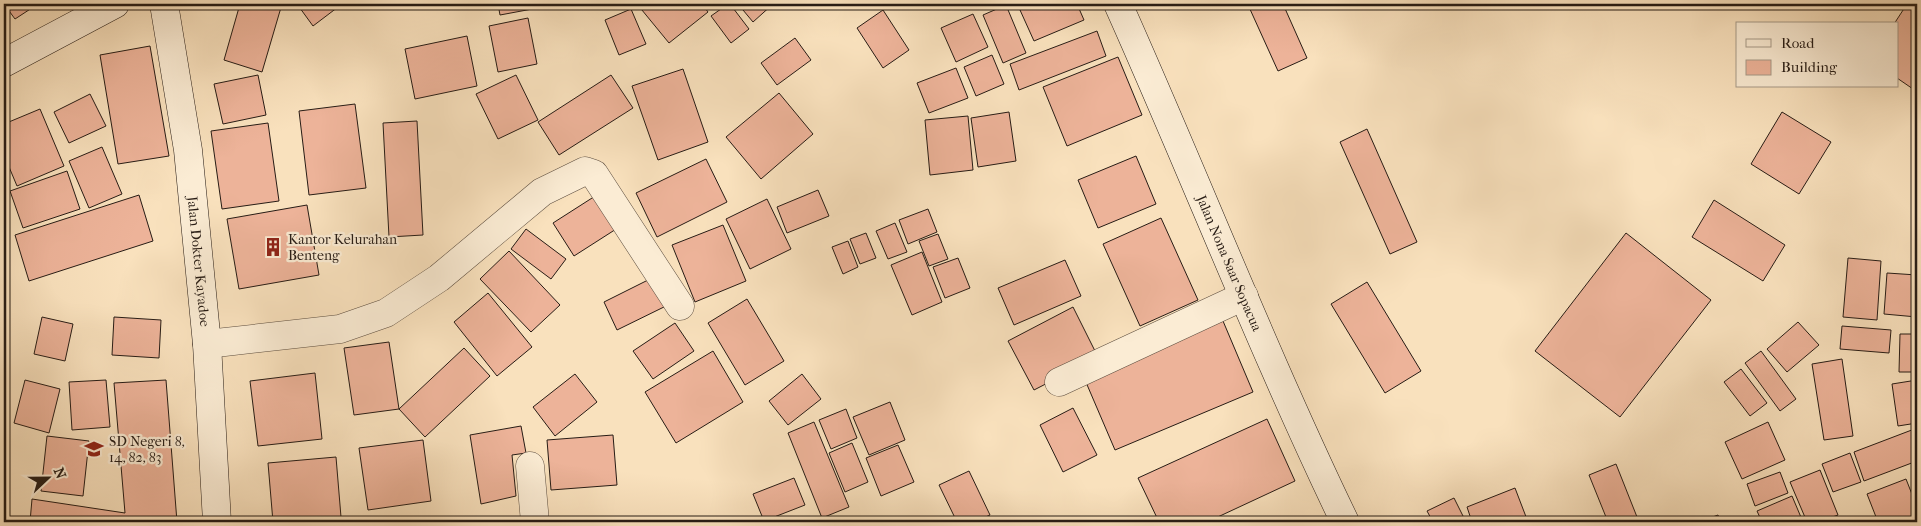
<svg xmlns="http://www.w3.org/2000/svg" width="1921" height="526" font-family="'IM FELL French Canon',serif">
<rect width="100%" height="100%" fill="#f9e1bd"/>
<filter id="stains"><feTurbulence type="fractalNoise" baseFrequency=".004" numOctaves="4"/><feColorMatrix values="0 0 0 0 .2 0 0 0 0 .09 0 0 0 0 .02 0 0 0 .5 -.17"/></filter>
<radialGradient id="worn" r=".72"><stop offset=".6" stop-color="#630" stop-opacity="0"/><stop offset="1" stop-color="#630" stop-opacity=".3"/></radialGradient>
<g fill="#edb399" stroke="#271c15">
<path d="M4 4H38L15 19Z"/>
<path d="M240 4H282L262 72 224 60Z"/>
<path d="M297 4H342L313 26Z"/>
<path d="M498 4H542L543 7 500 15Z"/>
<path d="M637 4H702L708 12 669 43Z"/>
<path d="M728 4H730L749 29 731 43 711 16Z"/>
<path d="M738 4H773L753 22Z"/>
<path d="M1035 4H1077L1084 20 1034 41 1020 10Z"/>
<path d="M1256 4H1283L1307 58 1278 71 1249 7Z"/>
<path d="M1907 4H1917V82L1913 89 1897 78V24H1894Z"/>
<path d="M1006 5 1026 53 1003 63 983 15Z"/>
<path d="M631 9 646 44 619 55 605 20Z"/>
<path d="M883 10 909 50 883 68 857 28Z"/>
<path d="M973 14 988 47 956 62 941 28Z"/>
<path d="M528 18 537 64 498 72 489 26Z"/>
<path d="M1097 31 1106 56 1019 90 1010 64Z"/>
<path d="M467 36 477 86 415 99 405 49Z"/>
<path d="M795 38 811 60 777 85 761 63Z"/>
<path d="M150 46 169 156 118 164 100 55Z"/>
<path d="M992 55 1004 84 976 96 964 67Z"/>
<path d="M1118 57 1142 115 1067 146 1043 87Z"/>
<path d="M956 68 968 98 929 113 917 83Z"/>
<path d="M683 69 708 142 658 160 632 86Z"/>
<path d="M258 75 266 115 223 124 214 84Z"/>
<path d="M516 75 538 120 498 139 476 94Z"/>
<path d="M611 75 633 108 559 155 538 122Z"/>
<path d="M779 93 813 134 761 179 726 137Z"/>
<path d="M90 94 106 126 69 143 54 112Z"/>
<path d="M355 104 366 188 309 195 299 111Z"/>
<path d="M40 109 64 166 17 186 4 155V124Z"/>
<path d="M1009 112 1016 161 978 167 971 118Z"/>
<path d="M1782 112 1831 142 1799 194 1751 164Z"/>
<path d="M968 116 973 170 930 175 925 120Z"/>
<path d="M417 121 423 235 389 237 383 123Z"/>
<path d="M268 123 279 201 222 209 211 131Z"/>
<path d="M1367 129 1417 242 1390 254 1340 142Z"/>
<path d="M102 147 122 194 89 208 69 161Z"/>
<path d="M1136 156 1156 204 1098 228 1078 180Z"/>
<path d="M706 159 727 202 657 237 636 193Z"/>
<path d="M67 171 80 209 23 228 10 191Z"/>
<path d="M818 190 829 216 787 233 777 207Z"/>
<path d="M603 191 624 224 574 256 553 223Z"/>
<path d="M139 195 153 241 29 281 15 235Z"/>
<path d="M767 199 791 249 750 269 726 219Z"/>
<path d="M1714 200 1785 245 1763 281 1692 237Z"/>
<path d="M307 205 319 275 239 289 227 219Z"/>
<path d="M928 209 937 232 908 244 899 220Z"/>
<path d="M1161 218 1198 300 1140 326 1103 244Z"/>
<path d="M895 223 907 252 888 259 876 231Z"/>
<path d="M723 225 746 281 695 302 672 245Z"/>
<path d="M526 229 566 259 551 279 511 249Z"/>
<path d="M866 233 876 258 860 264 850 239Z"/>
<path d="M1626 233 1711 300 1620 417 1535 351Z"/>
<path d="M938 234 948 259 929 266 919 241Z"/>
<path d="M848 241 858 267 843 274 832 247Z"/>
<path d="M509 251 560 305 531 332 480 279Z"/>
<path d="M922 252 942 302 912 315 891 265Z"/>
<path d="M958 258 970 288 945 298 933 267Z"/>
<path d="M1848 258 1881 261 1877 320 1843 317Z"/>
<path d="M1065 260 1081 296 1014 325 998 288Z"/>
<path d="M1887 273 1917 275V317L1884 314Z"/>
<path d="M654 277 668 305 617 330 604 302Z"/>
<path d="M1367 282 1421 371 1385 393 1331 304Z"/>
<path d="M488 293 532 347 497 376 454 322Z"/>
<path d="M747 299 784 361 745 385 708 323Z"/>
<path d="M1073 307 1098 357 1034 390 1008 341Z"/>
<path d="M42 317 73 324 65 361 34 354Z"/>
<path d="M114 317 161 320 159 358 112 355Z"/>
<path d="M1223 321 1253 392 1115 450 1085 380Z"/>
<path d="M1798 322 1819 345 1787 372 1767 349Z"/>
<path d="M675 323 694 351 653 379 633 351Z"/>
<path d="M1842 326 1891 330 1889 353 1840 349Z"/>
<path d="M1900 334H1917V372H1899Z"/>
<path d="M389 342 399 409 354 415 344 348Z"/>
<path d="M464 348 490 376 425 437 399 409Z"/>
<path d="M713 351 743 402 676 443 645 392Z"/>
<path d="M1761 351 1796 399 1780 411 1745 363Z"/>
<path d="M1842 359 1853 436 1824 440 1812 364Z"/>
<path d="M1741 369 1767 403 1750 416 1724 382Z"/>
<path d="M315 373 322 439 258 446 250 381Z"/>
<path d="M575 374 597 402 555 436 533 407Z"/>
<path d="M802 374 821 399 788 425 769 401Z"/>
<path d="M25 380 60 389 49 433 14 423Z"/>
<path d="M106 380 110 427 72 430 69 382Z"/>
<path d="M166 380 177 522H30L32 499 125 513 114 383Z"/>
<path d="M1917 380V423L1898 426 1892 384Z"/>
<path d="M890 402 905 440 869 455 853 417Z"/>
<path d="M1073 408 1097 455 1063 472 1040 425Z"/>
<path d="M846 409 857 438 831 449 819 420Z"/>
<path d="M1267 419 1295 481 1207 522H1159L1138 478Z"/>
<path d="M814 422 849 507 822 518 788 433Z"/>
<path d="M1768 422 1785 460 1742 479 1725 442Z"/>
<path d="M521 426 526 453 512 455 516 496 481 504 470 435Z"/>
<path d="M1917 428V461L1864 481 1854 452Z"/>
<path d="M613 435 617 485 551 490 547 440Z"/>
<path d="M47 436 89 441 83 496 41 491Z"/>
<path d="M423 440 431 501 368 510 359 448Z"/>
<path d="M852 443 868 482 845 492 829 453Z"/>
<path d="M898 445 914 482 881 496 866 458Z"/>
<path d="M1850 453 1861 482 1833 492 1822 464Z"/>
<path d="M336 457 341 517 273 522 268 463Z"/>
<path d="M1616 464 1639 522H1608L1589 475Z"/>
<path d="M1820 470 1838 515 1819 522H1807L1790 482Z"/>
<path d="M969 471 990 515 974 522H957L939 485Z"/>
<path d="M1780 472 1788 493 1755 506 1747 484Z"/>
<path d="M794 478 805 505 764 521 753 494Z"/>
<path d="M1906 479 1917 507V515L1899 522H1878L1867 494Z"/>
<path d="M1515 488 1528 522H1472L1467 507Z"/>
<path d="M1792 496 1803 522H1762L1757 511Z"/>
<path d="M1454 498 1466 522H1433L1427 511Z"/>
<path d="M1718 515 1721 522H1699Z"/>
</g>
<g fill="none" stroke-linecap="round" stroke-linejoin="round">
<g stroke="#5c4d3f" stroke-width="29">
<g id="street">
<path d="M207 344 340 329 386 313 439 278 542 192 585 171 594 174 680 306"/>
<path d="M1059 382 1244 296"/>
<path d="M530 466 535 522"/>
</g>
</g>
<g stroke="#271c15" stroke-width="29">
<g id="secondary">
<path id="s1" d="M164 4 188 150 207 344 217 522"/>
<path id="s2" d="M1118 4C1195 176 1263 352 1345 522"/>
<path d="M4 63 115 4"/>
</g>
</g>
<use href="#street" stroke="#fbecd4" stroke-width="28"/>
<use href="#secondary" stroke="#fbecd4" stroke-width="28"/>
</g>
<defs>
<g id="building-bare" transform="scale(1.5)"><path d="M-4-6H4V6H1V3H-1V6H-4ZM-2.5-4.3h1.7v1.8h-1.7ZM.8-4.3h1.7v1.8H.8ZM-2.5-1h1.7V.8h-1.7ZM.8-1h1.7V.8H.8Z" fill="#8f2418" stroke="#fbecd4" stroke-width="2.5" paint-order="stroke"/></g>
<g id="school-bare" transform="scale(1.5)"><path d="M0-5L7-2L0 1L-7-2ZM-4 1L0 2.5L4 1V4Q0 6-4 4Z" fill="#8f2418" stroke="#fbecd4" stroke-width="2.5" paint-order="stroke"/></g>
</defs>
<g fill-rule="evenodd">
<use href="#building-bare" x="273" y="247"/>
<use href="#school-bare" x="94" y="449"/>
</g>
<g text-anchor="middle" stroke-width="4.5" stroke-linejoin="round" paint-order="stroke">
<g font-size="14" fill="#271c15" stroke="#fbecd4" text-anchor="start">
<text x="288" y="244">Kantor Kelurahan<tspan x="288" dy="16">Benteng</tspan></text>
<text x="109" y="446">SD Negeri 8,<tspan x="109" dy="16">14, 82, 83</tspan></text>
</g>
<g font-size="14" fill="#271c15" stroke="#fbecd4">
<text dy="5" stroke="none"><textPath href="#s1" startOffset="260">Jalan Dokter Kayadoe</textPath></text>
<text dy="5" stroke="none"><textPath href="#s2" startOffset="282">Jalan Nona Saar Sopacua</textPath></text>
</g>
</g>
<rect width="1921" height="526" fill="none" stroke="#f9e1bd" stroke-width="20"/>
<rect x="5" y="5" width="1911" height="516" fill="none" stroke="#271c15" stroke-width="2.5"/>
<rect x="10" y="10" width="1901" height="506" fill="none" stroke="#271c15"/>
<rect x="1736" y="22" width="162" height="65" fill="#fbecd4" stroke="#a69988"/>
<rect x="1746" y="39" width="25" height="8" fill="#fbecd4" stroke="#a69988"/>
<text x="1781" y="48" font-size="15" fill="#271c15">Road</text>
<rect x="1746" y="60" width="25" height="15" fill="#edb399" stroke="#a69988"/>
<text x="1781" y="72" font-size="15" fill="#271c15">Building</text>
<g transform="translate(48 478) rotate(68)" stroke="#fbecd4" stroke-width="4" paint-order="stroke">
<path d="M0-4L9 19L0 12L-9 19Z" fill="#271c15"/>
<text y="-8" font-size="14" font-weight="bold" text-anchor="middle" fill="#271c15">N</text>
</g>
<rect width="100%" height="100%" filter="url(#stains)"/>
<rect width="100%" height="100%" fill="url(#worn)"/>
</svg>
